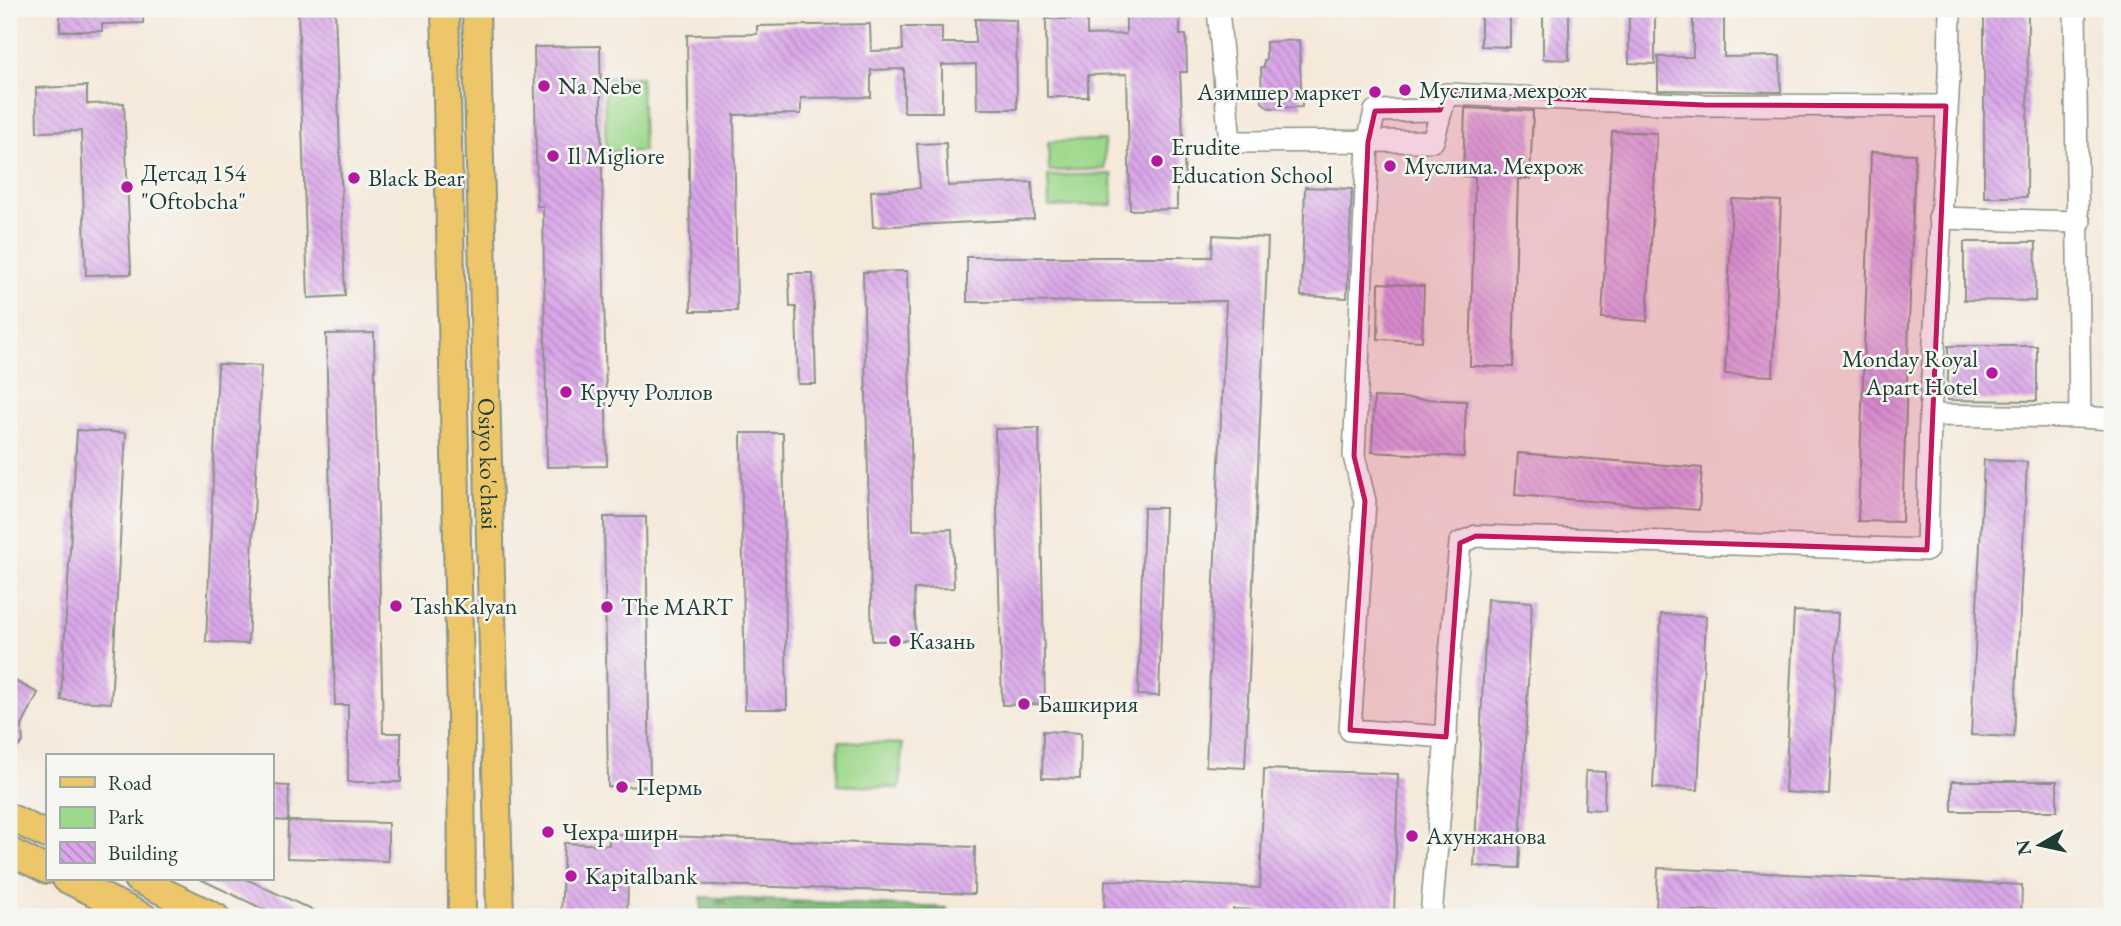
<svg xmlns="http://www.w3.org/2000/svg" width="2121" height="926" font-family="'EB Garamond',serif">
<defs>
<pattern id="forest-firs" width="22" height="20" patternUnits="userSpaceOnUse" patternTransform="scale(1.75)"><rect width="22" height="20" fill="#7eb877"/><path d="M5 1l3.5 6h-7zM16 11l3.5 6h-7z" fill="#679762"/></pattern>
<pattern id="building-back-hatch" width="6" height="6" patternUnits="userSpaceOnUse" patternTransform="scale(1.75)"><rect width="6" height="6" fill="#daa6e9"/><path d="M-1 5l2 2M0 0l6 6M5-1l2 2" fill="none" stroke="#b088be"/></pattern>
</defs>
<rect width="100%" height="100%" fill="#f6f6f2"/>
<filter id="ink" filterUnits="userSpaceOnUse"><feTurbulence type="fractalNoise" baseFrequency=".0143" numOctaves="2"/><feDisplacementMap in="SourceGraphic" scale="14" xChannelSelector="R" yChannelSelector="G"/><feConvolveMatrix kernelMatrix="1 2 1 2 8 2 1 2 1" color-interpolation-filters="sRGB"/></filter>
<filter id="wash" filterUnits="userSpaceOnUse"><feTurbulence type="fractalNoise" baseFrequency=".00686" numOctaves="4" result="noise"/><feDisplacementMap in="SourceGraphic" scale="28" xChannelSelector="R" yChannelSelector="G"/><feGaussianBlur stdDeviation="1.57" result="paint"/><feColorMatrix in="noise" values="0 0 0 0 0 0 0 0 0 0 0 0 0 0 0 0 0 1.4 0 .05"/><feComposite in="paint" operator="in"/></filter>
<g filter="url(#wash)">
<rect width="100%" height="100%" fill="#f5e9da"/>
<path fill="url(#forest-firs)" stroke="#4e7a56" stroke-width="2" d="M701 897 947 908V917H701Z"/>
<g fill="#9ed88b" stroke="#5e8a60" stroke-width="2">
<path d="M641 77 643 151 606 152 604 78Z"/>
<path d="M1104 140 1105 169 1049 171 1048 142Z"/>
<path d="M1112 174 1113 205 1049 207 1048 176Z"/>
<path d="M839 741 902 744 900 788 837 785Z"/>
</g>
<g id="blocks">
<g fill="url(#building-back-hatch)">
<path d="M60 9H143V23L102 24V31H60Z"/>
<path d="M298 9H335L345 296 308 298Z"/>
<path d="M1126 9H1180V35H1186L1187 72H1180L1185 180H1177V209L1130 210 1127 74 1088 75V97H1047L1046 19H1087V35L1126 34Z"/>
<path d="M1481 9H1510V47L1481 46Z"/>
<path d="M1543 9H1569V60L1543 59Z"/>
<path d="M1629 9H1655V64L1629 63Z"/>
<path d="M1693 9H1724V57L1780 56 1781 92 1658 90V57H1693Z"/>
<path d="M1984 9H2028L2027 197H1984Z"/>
<path d="M975 19 1016 20 1017 109H977L976 64 942 65V112H904V69L871 70V97L801 98V114L734 115 737 311H691L687 35 757 34V26L870 24 871 51 903 50 902 27H942V43H975Z"/>
<path d="M1299 40 1302 107 1269 108 1262 102 1261 67H1264V60H1266V42Z"/>
<path d="M600 46 607 466 547 467 543 206H537L534 47Z"/>
<path d="M87 86V104L124 103 131 274 86 275 81 131 37 132 36 88Z"/>
<path d="M1465 108 1533 111 1530 179H1518L1513 367 1470 366 1475 177 1463 176Z"/>
<path d="M1612 131 1657 133 1647 321 1602 318Z"/>
<path d="M946 143 948 186 1032 182 1034 219 873 227 871 191 920 188 917 144Z"/>
<path d="M1871 152 1915 154 1902 522 1858 521Z"/>
<path d="M1305 187 1352 189 1347 298 1301 296Z"/>
<path d="M1732 199 1781 201 1773 376 1725 374Z"/>
<path d="M1213 235 1268 238 1245 768 1206 766 1226 301 967 302V257H1212Z"/>
<path d="M1964 242H2036L2035 301 1964 300Z"/>
<path d="M907 271 913 530 952 529 954 588 914 589 916 640 872 641 863 272Z"/>
<path d="M789 273H813L816 384H798L796 307H790Z"/>
<path d="M1379 283 1424 286 1422 341 1378 339Z"/>
<path d="M374 333 383 733H401V782H348V705H335L326 334Z"/>
<path d="M1948 346H2037V401L1948 400Z"/>
<path d="M218 364 261 366 248 644 206 642Z"/>
<path d="M1374 397 1466 401 1464 457 1372 452Z"/>
<path d="M1039 428 1045 704 1002 705 995 429Z"/>
<path d="M77 430 126 433 111 703 61 700Z"/>
<path d="M741 433H783L787 709H745Z"/>
<path d="M1518 453 1702 468 1699 510 1515 495Z"/>
<path d="M1984 460 2027 462 2014 737 1971 735Z"/>
<path d="M1144 508H1165L1159 696 1138 695Z"/>
<path d="M604 517H646L650 786 608 787Z"/>
<path d="M1487 599 1532 602 1519 868 1474 866Z"/>
<path d="M1794 611 1838 613 1829 795 1785 792Z"/>
<path d="M1661 614 1706 616 1698 790 1653 788Z"/>
<path d="M9 678 38 693 22 726 23 742 9 756Z"/>
<path d="M1043 731 1081 733 1080 779 1042 778Z"/>
<path d="M1264 769 1398 774 1394 915 1233 909V917H1104L1105 880 1260 888Z"/>
<path d="M1586 771 1605 772 1604 810 1585 809Z"/>
<rect x="1952" y="781" width="105" height="30"/>
<path d="M271 785 289 786 288 821 271 820Z"/>
<path d="M288 821 388 823V861L287 858Z"/>
<path d="M609 834 975 847 974 894 628 882 627 917H561L564 843 609 845Z"/>
<path d="M1658 868 2022 885 2021 917H1822L1656 909Z"/>
<path d="M200 879H246L327 917H280Z"/>
</g>
</g>
</g>
<g filter="url(#ink)">
<use href="#blocks" fill-opacity="0" stroke="#8a9387" stroke-width="2"/>
<g fill="none" stroke-linecap="round" stroke-linejoin="round">
<g stroke="#8a9387" stroke-width="24">
<g id="minor">
<path d="M1218 9 1230 142 1433 141 1446 94 1704 105 1946 106"/>
<path d="M2075 9 2080 417 2112 419"/>
<path d="M1939 218 2080 222"/>
<path d="M1930 415 2080 417"/>
<path d="M1446 737 1448 677 1460 543 1476 536 1927 550 1930 415 1949 76 1950 9"/>
<path d="M1431 917 1446 737 1350 730 1365 501 1354 456 1368 142 1375 111 1440 110"/>
</g>
</g>
<g stroke="#8a9387" stroke-width="30">
<g id="major">
<path d="M445 9 461 719 462 917"/>
<path id="s1" d="M476 9 500 917"/>
<path d="M9 817 47 835"/>
<path d="M9 851 47 870"/>
<path d="M66 879 144 917"/>
<path d="M137 879 216 917"/>
</g>
</g>
<use href="#minor" stroke="#fff" stroke-width="21"/>
<use href="#major" stroke="#ecc669" stroke-width="26"/>
</g>
</g>
<path fill="#c2185b" fill-opacity="0.2" stroke="#c2185b" stroke-width="5" stroke-linejoin="round" d="M1446 94 1704 105 1946 106 1927 550 1476 536 1460 543 1446 737 1350 730 1365 501 1354 456 1368 142 1375 111 1440 110Z"/>
<g fill="#b5179e" stroke="#f6f6f2" stroke-width="2.5">
<circle cx="544" cy="86" r="7"/>
<circle cx="1405" cy="90" r="7"/>
<circle cx="1375" cy="92" r="7"/>
<circle cx="553" cy="156" r="7"/>
<circle cx="1157" cy="161" r="7"/>
<circle cx="1390" cy="166" r="7"/>
<circle cx="354" cy="178" r="7"/>
<circle cx="127" cy="187" r="7"/>
<circle cx="1992" cy="373" r="7"/>
<circle cx="566" cy="392" r="7"/>
<circle cx="396" cy="606" r="7"/>
<circle cx="607" cy="607" r="7"/>
<circle cx="895" cy="641" r="7"/>
<circle cx="1024" cy="704" r="7"/>
<circle cx="622" cy="787" r="7"/>
<circle cx="548" cy="832" r="7"/>
<circle cx="1412" cy="836" r="7"/>
<circle cx="571" cy="876" r="7"/>
</g>
<g text-anchor="middle" stroke-width="5" stroke-linejoin="round" paint-order="stroke">
<g font-size="24" fill="#1f3d34" stroke="#f6f6f2" text-anchor="start">
<text x="558" y="94">Na Nebe</text>
<text x="1419" y="98">Муслима мехрож</text>
<text x="1361" y="100" text-anchor="end">Азимшер маркет</text>
<text x="1171" y="155">Erudite<tspan x="1171" dy="28">Education School</tspan></text>
<text x="567" y="164">Il Migliore</text>
<text x="1404" y="174">Муслима. Мехрож</text>
<text x="141" y="181">Детсад 154<tspan x="141" dy="28">"Oftobcha"</tspan></text>
<text x="368" y="186">Black Bear</text>
<text x="1978" y="367" text-anchor="end">Monday Royal<tspan x="1978" dy="28">Apart Hotel</tspan></text>
<text x="580" y="400">Кручу Роллов</text>
<text x="410" y="614">TashKalyan</text>
<text x="621" y="615">The MART</text>
<text x="909" y="649">Казань</text>
<text x="1038" y="712">Башкирия</text>
<text x="636" y="795">Пермь</text>
<text x="562" y="840">Чехра ширн</text>
<text x="1426" y="844">Ахунжанова</text>
<text x="585" y="884">Kapitalbank</text>
</g>
<g font-size="24" fill="#1f3d34" stroke="#f6f6f2">
<text dy="8" stroke="none"><textPath href="#s1" startOffset="455">Osiyo ko'chasi</textPath></text>
</g>
</g>
<rect width="2121" height="926" fill="none" stroke="#f6f6f2" stroke-width="35"/>
<rect x="46" y="754" width="228" height="126" fill="#f6f6f2" stroke="#a0aca6" stroke-width="2"/>
<rect x="60" y="777" width="35" height="10" fill="#ecc669" stroke="#a0aca6" stroke-width="2"/>
<text x="108" y="790" font-size="21" fill="#1f3d34">Road</text>
<rect x="60" y="807" width="35" height="21" fill="#9ed88b" stroke="#a0aca6" stroke-width="2"/>
<text x="108" y="824" font-size="21" fill="#1f3d34">Park</text>
<rect x="60" y="842" width="35" height="21" fill="url(#building-back-hatch)" stroke="#a0aca6" stroke-width="2"/>
<text x="108" y="860" font-size="21" fill="#1f3d34">Building</text>
<g transform="translate(2040 845) rotate(261)" stroke="#f6f6f2" stroke-width="5" paint-order="stroke">
<path d="M0-5L12 26L0 18L-12 26Z" fill="#1f3d34"/>
<text y="-10" font-size="19" font-weight="bold" text-anchor="middle" fill="#1f3d34">N</text>
</g>
</svg>
